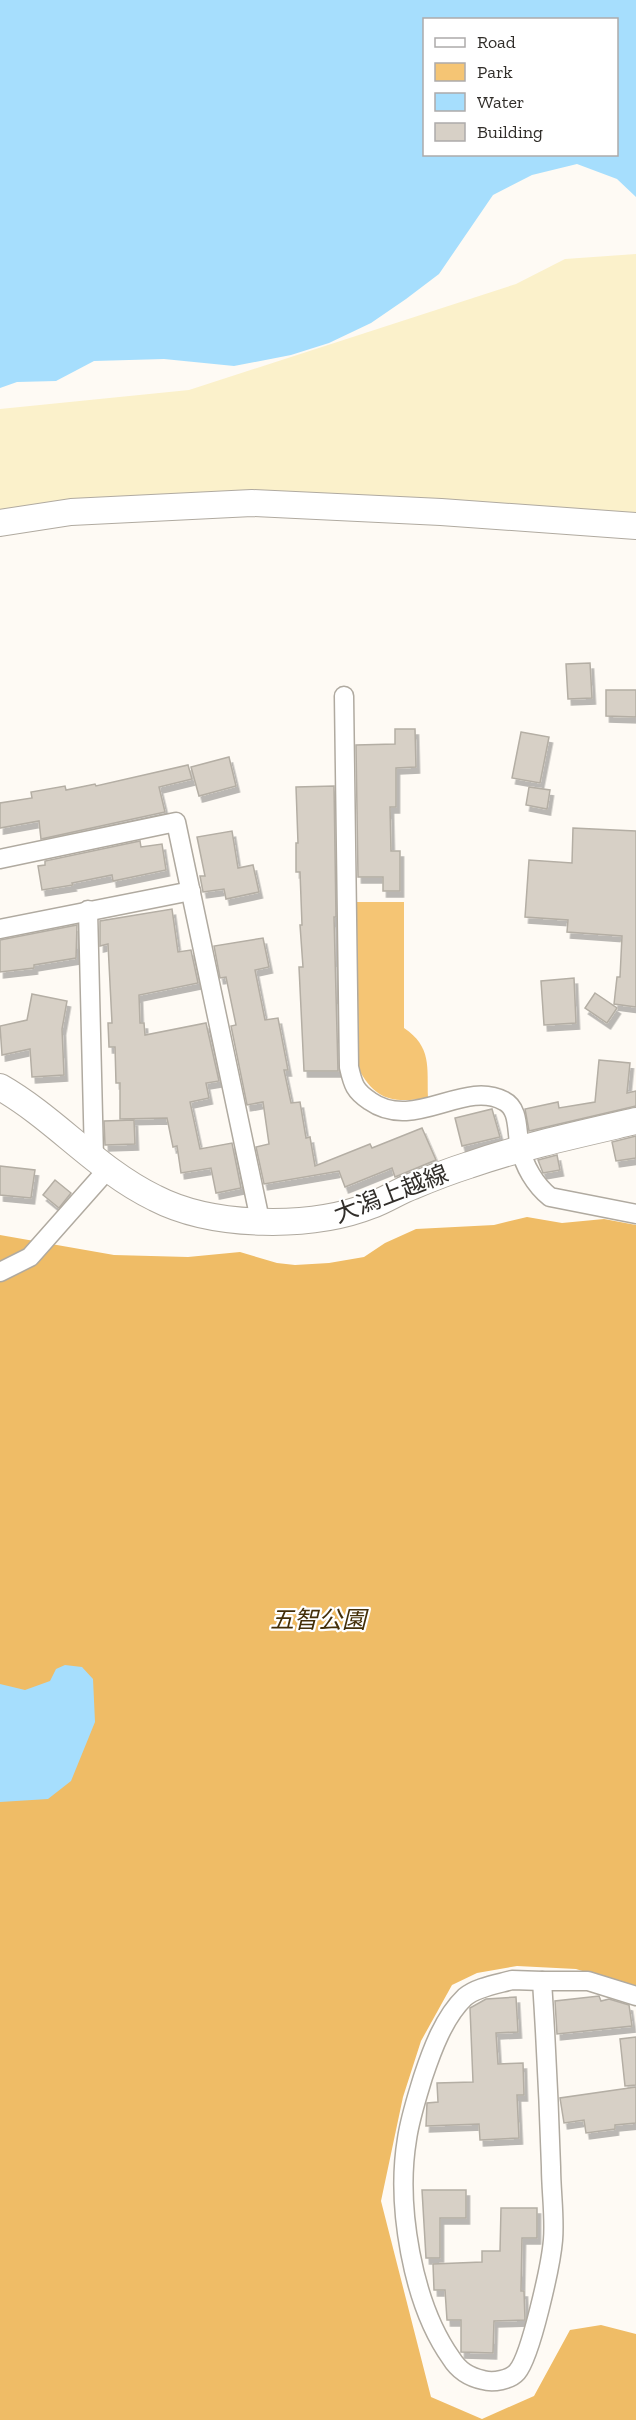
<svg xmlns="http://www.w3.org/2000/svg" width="636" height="2420" font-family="'Zilla Slab','Noto Sans JP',serif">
<defs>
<filter id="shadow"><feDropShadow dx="3.5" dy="6" stdDeviation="0" flood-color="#0004"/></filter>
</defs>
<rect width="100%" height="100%" fill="#fefaf4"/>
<path fill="#f5c574" d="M356 902H404V1028C432 1047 427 1067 428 1098 392 1103 376 1101 358 1068Z"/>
<path fill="#efbc66" d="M527 1217 562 1223 604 1219 636 1225V1988L576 1969 517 1966 477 1973 452 1985 421 2041 403 2097 381 2201 431 2397 482 2419 534 2396 570 2330 601 2325 636 2334V2420H0V1235L114 1255 188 1257 240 1252 277 1263 295 1265 329 1263 364 1257 385 1243 416 1229 494 1225Z"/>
<path fill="#fbf1cb" d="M636 254V513L256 490 89 500 0 511V409L189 390 516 284 565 259Z"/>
<g fill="#a6defd" fill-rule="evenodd">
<path d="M0 0H636V197L617 179 577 164 532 175 493 195 439 274 406 299 371 323 329 343 291 355 234 366 164 359 94 361 56 381 17 382 0 388ZM424 20H616V154H424Z"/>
<path d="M65 1665 82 1667 93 1679 95 1722 71 1781 48 1799 0 1802V1684L25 1690 50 1681 56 1669Z"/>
</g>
<g fill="#d7d0c6" stroke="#b4aea4" stroke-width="1.5" filter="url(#shadow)">
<path d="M590 663 592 698 568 699 566 664Z"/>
<path d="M606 690H636V717L606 716Z"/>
<path d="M395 729H415L416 767 396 768V807H390L391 851H400V891H383V877H358L356 745 395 744Z"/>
<path d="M521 732 549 737 540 783 512 778Z"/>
<path d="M229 757 236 786 199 796 191 767Z"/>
<path d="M188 765 192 779 159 787 165 812 41 839 39 821 0 828V803L32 798 31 792 65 786 66 790 95 784 96 786Z"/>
<path d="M334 786 336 917H334L338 1071H304L299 967H303L300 925H302L300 872H296V843H298L296 787Z"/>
<path d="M529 787 550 790 547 809 526 805Z"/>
<path d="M573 828 636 831V1007L614 1004 617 977H620L622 936 567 932 568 920 525 917 529 860 572 863Z"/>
<path d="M232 831 238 868 253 865 259 892 226 899 224 889 203 892 200 876H205L197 837Z"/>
<path d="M140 841 141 847 162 844 166 870 113 881 112 875 72 883 73 885 42 890 38 866 45 865V861Z"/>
<path d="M172 909 178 952 191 950 198 983 139 995 140 1023H144L145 1035 206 1023 219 1081 206 1083 209 1098 190 1102 200 1149 232 1143 241 1188 216 1193 211 1168 181 1173 177 1146 173 1147 167 1118 120 1119V1083H116L115 1047H109L108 1023H112L108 944 100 946V921Z"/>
<path d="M77 925 76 958 34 965V968L0 972V940Z"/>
<path d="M263 938 269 967 255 970 265 1020 278 1018 288 1070H284L291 1103 300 1102 306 1138 310 1137 315 1166 370 1144 372 1148 422 1128 436 1160 395 1177 392 1168 345 1187 339 1171 264 1184 256 1147 269 1144 263 1102 247 1105 231 1026 236 1025 226 977 220 978 214 946Z"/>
<path d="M574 978 576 1023 544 1025 541 981Z"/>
<path d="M595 993 617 1008 607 1023 585 1008Z"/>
<path d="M32 994 67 1001 62 1029 64 1075 32 1077 30 1049 2 1055 0 1026 27 1020Z"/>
<path d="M599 1060 630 1063 627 1093 636 1091V1106L529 1131 525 1109 558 1102 559 1108 595 1102Z"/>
<path d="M492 1109 500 1137 462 1146 455 1118Z"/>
<path d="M134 1120 135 1144 105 1145 104 1121Z"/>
<path d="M636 1136V1158L616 1161 612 1142Z"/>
<path d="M557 1155 560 1170 543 1173 538 1160Z"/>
<path d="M0 1166 35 1170 31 1198 0 1195Z"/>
<path d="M55 1180 71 1193 59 1208 43 1195Z"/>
<path d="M599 1996 601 2001 609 1999 629 2005 632 2026 557 2034 555 2001Z"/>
<path d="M516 1997 518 2032 496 2033 498 2064 523 2063 524 2095H517L519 2138 480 2140 479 2124 426 2126 427 2103 438 2102 437 2083 473 2082 470 2008 486 1999Z"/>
<path d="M636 2037V2085L625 2086 620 2039Z"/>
<path d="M636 2087V2123L615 2125V2129L586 2133 584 2120 564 2123 560 2098Z"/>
<path d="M422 2190H466V2218H440V2258H426Z"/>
<path d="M501 2208H537V2238H522L521 2291H524L525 2320 494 2321 493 2353 461 2352V2320H447L445 2290H434L433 2264 482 2262V2251H500Z"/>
</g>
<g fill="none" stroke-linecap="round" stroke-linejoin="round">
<g stroke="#b0aaa0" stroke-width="21">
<g id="street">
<path d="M344 696 349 1067C353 1085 355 1091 370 1101 414 1132 464 1079 504 1101 520 1109 516 1132 520 1147 524 1166 535 1185 550 1197L636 1214"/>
<path d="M0 859 176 822 260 1220"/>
<path d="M88 910 94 1158"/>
<path d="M0 929 191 891"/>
<path d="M0 1272 30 1257 107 1170"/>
<path d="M512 1980 542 1981C546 2043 549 2105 551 2167 551 2191 555 2217 553 2240 551 2264 531 2356 517 2372 510 2380 493 2383 483 2380 469 2377 459 2371 451 2358 412 2303 396 2205 407 2139 410 2118 417 2097 423 2077 432 2050 444 2017 465 1997 477 1987 498 1984 512 1980Z"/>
<path d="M542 1981H588L636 1996"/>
</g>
</g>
<g stroke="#b0aaa0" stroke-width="28">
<g id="secondary">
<path d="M0 523 71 512 252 503 441 512 636 526"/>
<path d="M0 1087C56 1119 97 1170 155 1198 213 1228 312 1229 372 1205 386 1200 399 1191 413 1186 432 1178 450 1171 469 1165 524 1146 580 1134 636 1121"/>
</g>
</g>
<use href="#street" stroke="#fff" stroke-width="18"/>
<use href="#secondary" stroke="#fff" stroke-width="26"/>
</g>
<g text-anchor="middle" stroke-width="4.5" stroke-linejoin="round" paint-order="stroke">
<g font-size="24" fill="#312e2a" stroke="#fff">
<text transform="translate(391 1194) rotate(-21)" y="8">大潟上越線</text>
</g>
<g font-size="24" font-style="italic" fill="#442f09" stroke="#fff">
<text x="318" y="1628">五智公園</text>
</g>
</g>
<rect x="423" y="18" width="195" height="138" fill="#ffffff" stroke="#adabaa" stroke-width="1.5"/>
<rect x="435" y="38" width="30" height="9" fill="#ffffff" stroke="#adabaa" stroke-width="1.5"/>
<text x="477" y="48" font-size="18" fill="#312e2a">Road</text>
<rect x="435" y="63" width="30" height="18" fill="#f5c574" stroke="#adabaa" stroke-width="1.5"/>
<text x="477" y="78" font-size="18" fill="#312e2a">Park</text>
<rect x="435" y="93" width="30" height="18" fill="#a6defd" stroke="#adabaa" stroke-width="1.5"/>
<text x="477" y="108" font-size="18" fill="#312e2a">Water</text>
<rect x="435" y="123" width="30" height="18" fill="#d7d0c6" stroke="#adabaa" stroke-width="1.5"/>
<text x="477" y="138" font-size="18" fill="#312e2a">Building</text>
</svg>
